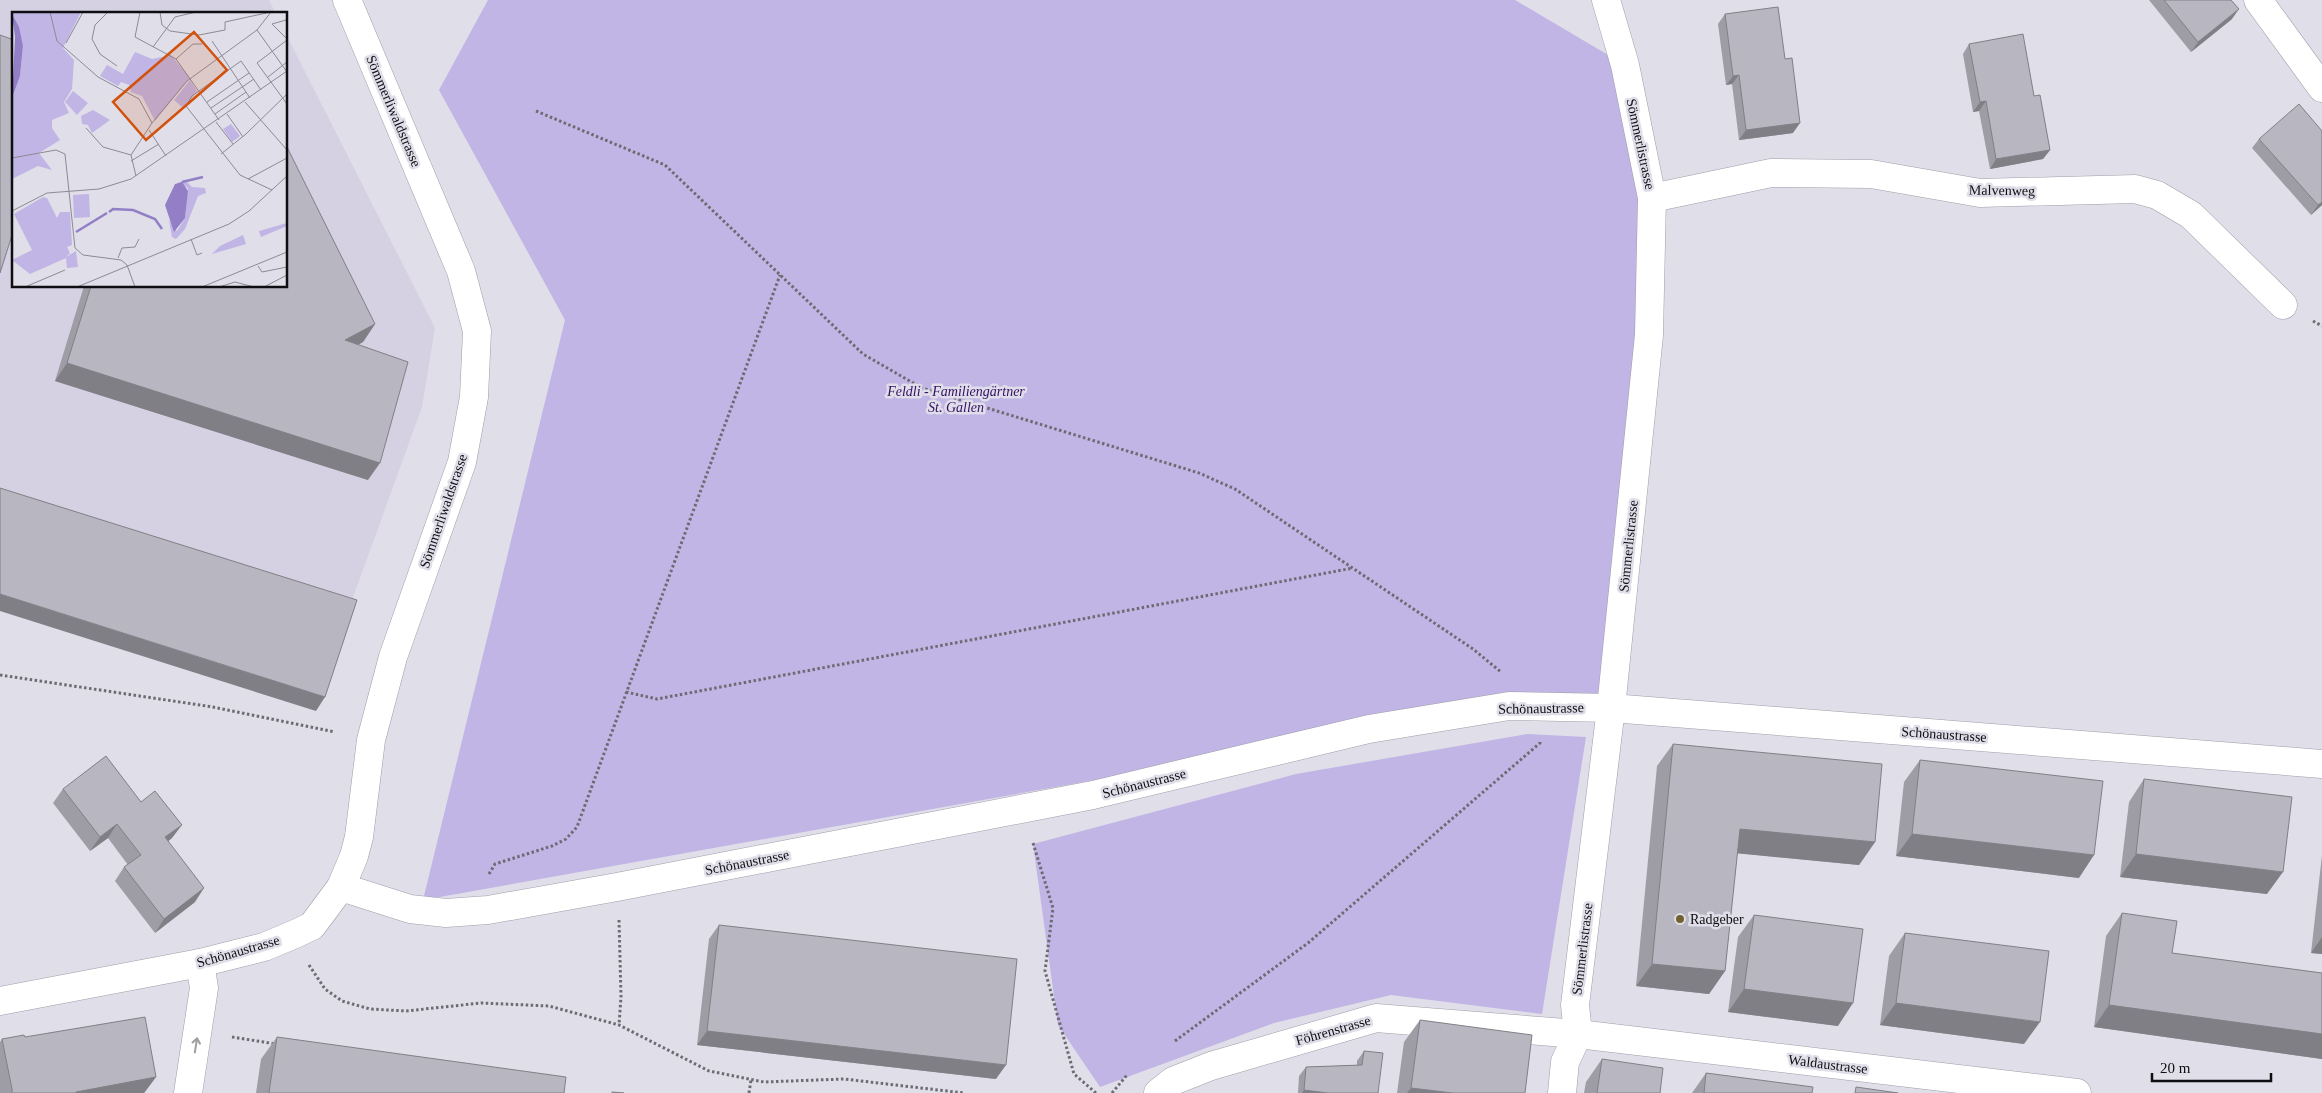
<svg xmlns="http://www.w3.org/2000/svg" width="2322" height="1093" font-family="'Times New Roman',serif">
<rect width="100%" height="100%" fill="#e0dee9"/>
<g fill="#d5d1e3">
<path d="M0 0H269L276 14H14V56L0 52Z"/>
<path d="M286 34 435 328 422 407 347 614 0 505V256L14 212V286H286Z"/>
</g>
<g fill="#c0b5e5">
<path d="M488 0H1515L1625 65 1652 198 1611 708 1509 706 423 900 565 320 439 90Z"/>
<path d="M1527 734 1586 737 1542 1014 1391 995 1274 1023 1100 1087 1058 1025 1033 844 1296 774Z"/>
</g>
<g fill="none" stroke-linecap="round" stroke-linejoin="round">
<g stroke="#9f9da8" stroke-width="29">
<g id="minor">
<path d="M2258 0 2322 88"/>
<path d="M1652 198 1771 173 1871 174 1980 193 2135 189 2157 195 2191 215 2283 305"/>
<path d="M341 887 410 909 446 913 488 910 617 887 1093 795 1369 729 1509 706 1611 708 2322 764"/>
<path d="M0 1001 200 963 264 947 295 934 312 926 341 887 354 856 359 837 371 740 393 657 462 462 474 397 477 331 461 271 347 0"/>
<path d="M188 1093 204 988 200 963"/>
<path d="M1158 1093 1173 1081 1211 1066 1376 1018 1578 1034 2077 1093"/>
<path d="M1562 1093 1565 1062 1578 1034 1575 1005 1611 708 1649 335 1652 198 1625 65 1606 0"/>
</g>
</g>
<g stroke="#6d6b72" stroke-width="3" stroke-dasharray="2.5 2.5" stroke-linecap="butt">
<path d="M536 111 665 165 863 354 922 388 1199 473 1235 489 1473 649 1501 672"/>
<path d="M2313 321 2322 326"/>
<path d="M0 675 213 707 335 732"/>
<path d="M626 692 657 699 1353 568"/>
<path d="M1033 843 1053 908 1045 971 1074 1074 1096 1093"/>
<path d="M489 874 495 864 552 846 566 839 577 827 780 275"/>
<path d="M619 920 621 997 619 1025"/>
<path d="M309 965 325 989 342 1001 370 1009 406 1011 481 1003 549 1006 619 1025 709 1071 764 1082 844 1079 964 1093"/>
<path d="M232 1037 276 1044"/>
<path d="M1175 1041 1308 943 1540 743V741"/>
<path d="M749 1093 751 1080"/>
<path d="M1112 1093 1127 1075"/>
</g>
<use href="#minor" stroke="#fff" stroke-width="28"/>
</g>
<g fill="#9e9da5">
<path d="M2149 0H2231L2232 19 2191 52Z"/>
<path d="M1725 14 1785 59 1793 133 1739 140 1732 84 1726 85 1718 24Z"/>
<path d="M1969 44 2034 96 2050 150 2043 159 1990 169 1979 111 1973 112 1963 54Z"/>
<path d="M2259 139 2322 205 2311 215 2252 148Z"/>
<path d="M84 286H286L375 324 363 342 358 345 368 480 55 381Z"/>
<path d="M1673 744 1875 842 1859 865 1737 853 1725 971 1709 994 1636 986 1657 766Z"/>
<path d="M1920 760 2079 878 1896 856 1904 782Z"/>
<path d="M2144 779 2267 894 2120 877 2129 802Z"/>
<path d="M63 789 141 802 172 838 168 841 195 902 155 933 115 881 124 867 128 865 108 838 90 851 53 803Z"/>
<path d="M2322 855V954L2311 953Z"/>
<path d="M2122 913 2172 953 2322 973V1059L2094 1027 2106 936Z"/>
<path d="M1754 915 1838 1026 1728 1012 1738 937Z"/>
<path d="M719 925 996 1079 697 1045 709 939Z"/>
<path d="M1905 933 2024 1044 1880 1025 1889 956Z"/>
<path d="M1420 1020 1525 1093H1397L1404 1042Z"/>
<path d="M25 1037 156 1077 144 1093H0V1042L2 1039Z"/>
<path d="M277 1037 564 1093H256L261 1059Z"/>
<path d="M1364 1051 1378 1093H1298L1299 1076 1306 1067 1357 1065V1061Z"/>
<path d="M1602 1059 1660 1093H1584L1586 1082Z"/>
<path d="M1706 1073 1812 1093H1692Z"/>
</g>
<g fill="#817f86">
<path d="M2239 9 2232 19 2191 52 2198 42Z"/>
<path d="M1739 75 1732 84 1726 85 1733 76Z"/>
<path d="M1986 101 1979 111 1973 112 1980 102Z"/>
<path d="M1800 123 1793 133 1739 140 1746 130Z"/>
<path d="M2050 150 2043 159 1990 169 1996 159Z"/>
<path d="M2322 202V205L2311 215 2318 205Z"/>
<path d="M375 324 363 342 333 358 345 340Z"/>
<path d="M67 363 380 463 368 480 55 381Z"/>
<path d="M0 594 325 697 316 711 0 611Z"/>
<path d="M117 824 108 838 90 851 100 837Z"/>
<path d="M182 825 172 838 156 851 165 837Z"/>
<path d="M1740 829 1875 842 1859 865 1724 852Z"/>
<path d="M1912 834 2094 855 2079 878 1896 856Z"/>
<path d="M2136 854 2283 872 2267 894 2120 877Z"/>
<path d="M204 888 195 902 155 933 164 919Z"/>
<path d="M2322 937V954L2311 953Z"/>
<path d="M1652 964 1725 971 1709 994 1636 986Z"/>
<path d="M1744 989 1853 1003 1838 1026 1728 1012Z"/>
<path d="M1896 1003 2040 1022 2024 1044 1880 1025Z"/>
<path d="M2109 1005 2322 1034V1059L2094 1027Z"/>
<path d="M707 1031 1006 1065 996 1079 697 1045Z"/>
<path d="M156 1077 144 1093H75L76 1092Z"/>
<path d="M1411 1088 1453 1093H1407Z"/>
<path d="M1304 1090 1328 1093H1302Z"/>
</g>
<g fill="#b8b6c0" stroke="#817f86">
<path d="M2164 0H2231L2239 9 2198 42Z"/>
<path d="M1778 7 1785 59 1792 58 1800 123 1746 130 1739 75 1733 76 1725 14Z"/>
<path d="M2023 34 2034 96 2040 95 2050 150 1996 159 1986 101 1980 102 1969 44Z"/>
<path d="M0 35 14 40V229L0 273Z"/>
<path d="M2299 104 2322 131V202L2318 205 2259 139Z"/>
<path d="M286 145 375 324 345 340 408 362 380 463 67 363 91 286H286Z"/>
<path d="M0 488 357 600 325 697 0 594Z"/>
<path d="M1673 744 1882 764 1875 842 1740 829 1725 971 1652 964Z"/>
<path d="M106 756 141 802 155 791 182 825 165 837 204 888 164 919 124 867 141 855 117 824 100 837 63 789Z"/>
<path d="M1920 760 2103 781 2094 855 1912 834Z"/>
<path d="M2144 779 2292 797 2283 872 2136 854Z"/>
<path d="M2122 913 2177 921 2172 953 2322 973V1034L2109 1005Z"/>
<path d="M1754 915 1863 929 1853 1003 1744 989Z"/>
<path d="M719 925 1017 959 1006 1065 707 1031Z"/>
<path d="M1905 933 2049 951 2040 1022 1896 1003Z"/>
<path d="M145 1017 156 1077 76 1092V1093H12V1089L2 1039 24 1035 25 1037Z"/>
<path d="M1420 1020 1532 1035 1525 1093H1453L1411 1088Z"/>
<path d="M277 1037 566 1077 564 1093H269Z"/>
<path d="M1364 1051 1383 1053 1378 1093H1328L1304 1090 1306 1067 1362 1065Z"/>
<path d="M1602 1059 1663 1068 1660 1093H1597Z"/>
<path d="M1706 1073 1813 1087 1812 1093H1704Z"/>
<path d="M1856 1087 1898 1093H1855Z"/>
<path d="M612 1092 624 1093H612Z"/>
</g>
<defs><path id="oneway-shaft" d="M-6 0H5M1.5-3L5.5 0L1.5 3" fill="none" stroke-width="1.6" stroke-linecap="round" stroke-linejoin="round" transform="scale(1.25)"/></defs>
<use stroke="#9f9ea0" href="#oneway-shaft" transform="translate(196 1045) rotate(-81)"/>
<circle fill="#75602f" stroke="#e0dee9" stroke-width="2" cx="1680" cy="919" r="5"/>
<g text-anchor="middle" stroke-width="5" stroke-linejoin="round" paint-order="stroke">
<g font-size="14" fill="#0e0d11" stroke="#e0dee9">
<text transform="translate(394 111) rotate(67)" y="5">Sömmerliwaldstrasse</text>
<text transform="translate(1641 144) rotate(78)" y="5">Sömmerlistrasse</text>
<text transform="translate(2002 190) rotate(1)" y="5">Malvenweg</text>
<text transform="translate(443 511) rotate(-71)" y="5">Sömmerliwaldstrasse</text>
<text transform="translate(1628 546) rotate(-84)" y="5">Sömmerlistrasse</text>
<text transform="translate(1541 708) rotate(-1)" y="5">Schönaustrasse</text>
<text transform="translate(1944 734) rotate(4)" y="5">Schönaustrasse</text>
<text transform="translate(1144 783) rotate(-14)" y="5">Schönaustrasse</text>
<text transform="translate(747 862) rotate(-11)" y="5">Schönaustrasse</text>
<text transform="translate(1582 949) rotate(-83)" y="5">Sömmerlistrasse</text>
<text transform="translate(238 951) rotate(-16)" y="5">Schönaustrasse</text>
<text transform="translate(1333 1030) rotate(-16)" y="5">Föhrenstrasse</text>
<text transform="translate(1828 1064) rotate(7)" y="5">Waldaustrasse</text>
</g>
<g font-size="14" font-style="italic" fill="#330e64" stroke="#e0dee9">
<text x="956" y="396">Feldli - Familiengärtner<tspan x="956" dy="16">St. Gallen</tspan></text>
</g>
<g font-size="14" fill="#0e0d11" stroke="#e0dee9" text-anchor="start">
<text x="1690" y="924">Radgeber</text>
</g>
</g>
<g transform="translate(12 12)">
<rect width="275" height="275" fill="#e0dee9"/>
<path d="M0 0H69L51 36 62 48 60 77 52 90 57 101 40 108V116L48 128 27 141 40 158 26 154 0 167V86L8 64 11 34ZM123 40 140 47 159 43 178 66 143 109 130 84 119 80 117 73 109 70 106 74 88 64 95 53 111 62ZM178 68 185 79 172 95 169 94 162 88ZM61 79 76 91 65 103 53 90ZM81 98 98 108 80 121 76 113 70 112 69 104ZM219 112 228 124 220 130 211 117ZM173 168 180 175 193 176 194 181 186 184 173 217 164 227 160 225 157 208 165 219 173 206 176 176 166 171ZM77 182 78 205 62 206 61 183ZM31 185 35 186 45 206 48 200H58L60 233 55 235 58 241 54 245 64 239 66 255 55 256 54 246 18 262 0 248 20 238 2 202ZM275 211V214L249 225 247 219ZM231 223 234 232 200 242 208 234Z" fill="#c0b5e5"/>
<path d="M0 2 7 15 11 34 8 64 0 86 3 25ZM170 170 176 179 173 206 162 220 153 193 163 172Z" fill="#927fc6"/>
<path fill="none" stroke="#927fc6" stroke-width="2.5" d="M170 170 191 165M97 200 101 197 121 198 143 207 150 217M64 220 95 201"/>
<path fill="none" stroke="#8c8a93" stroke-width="1" d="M38 0 45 29 86 65 127 87 140 111M96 0 83 13 80 27 88 42 105 54M128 0 123 25 164 47 207 108M148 0 150 13 158 19 187 23 213 18V10L259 0M274 8 260 12 275 27M245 18 275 60M245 18 259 0M275 28 245 51 275 92M200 29 238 86M54 31 71 0M141 35 163 5 184 0M164 47 181 32H190M256 65 275 50M249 78 229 49 180 84 174 94 228 163 260 178M195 90 237 61M233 90 275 138M199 96 242 67M203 102 234 80M215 102 231 125M204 110 221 132M74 116 91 135 119 143M137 118 154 144M209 142 234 122 275 82M0 146 44 138 53 142 63 236 71 243 109 248 115 253 123 275M119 149 147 132M124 164 119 143 140 111 175 69 245 18M236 167 275 146M0 199 35 181 87 177 119 167 275 59M179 227 185 243 190 241M106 246 110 236 123 235 127 227M246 254 250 260 275 255M13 275 53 258M65 275 217 212 237 199 275 164M190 275 275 240M207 275 223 270 242 275M252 275 275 263"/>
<path fill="#d2510c" fill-opacity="0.15" stroke="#d2510c" stroke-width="2.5" d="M182 20 215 58 134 128 101 90Z"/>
<rect width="275" height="275" fill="none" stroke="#0e0d11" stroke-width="2.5"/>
</g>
<path d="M2152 1073v8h119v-8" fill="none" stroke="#0e0d11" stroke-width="2.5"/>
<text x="2160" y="1073" font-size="15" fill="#0e0d11" stroke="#e0dee9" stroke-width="4" paint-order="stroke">20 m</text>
</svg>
